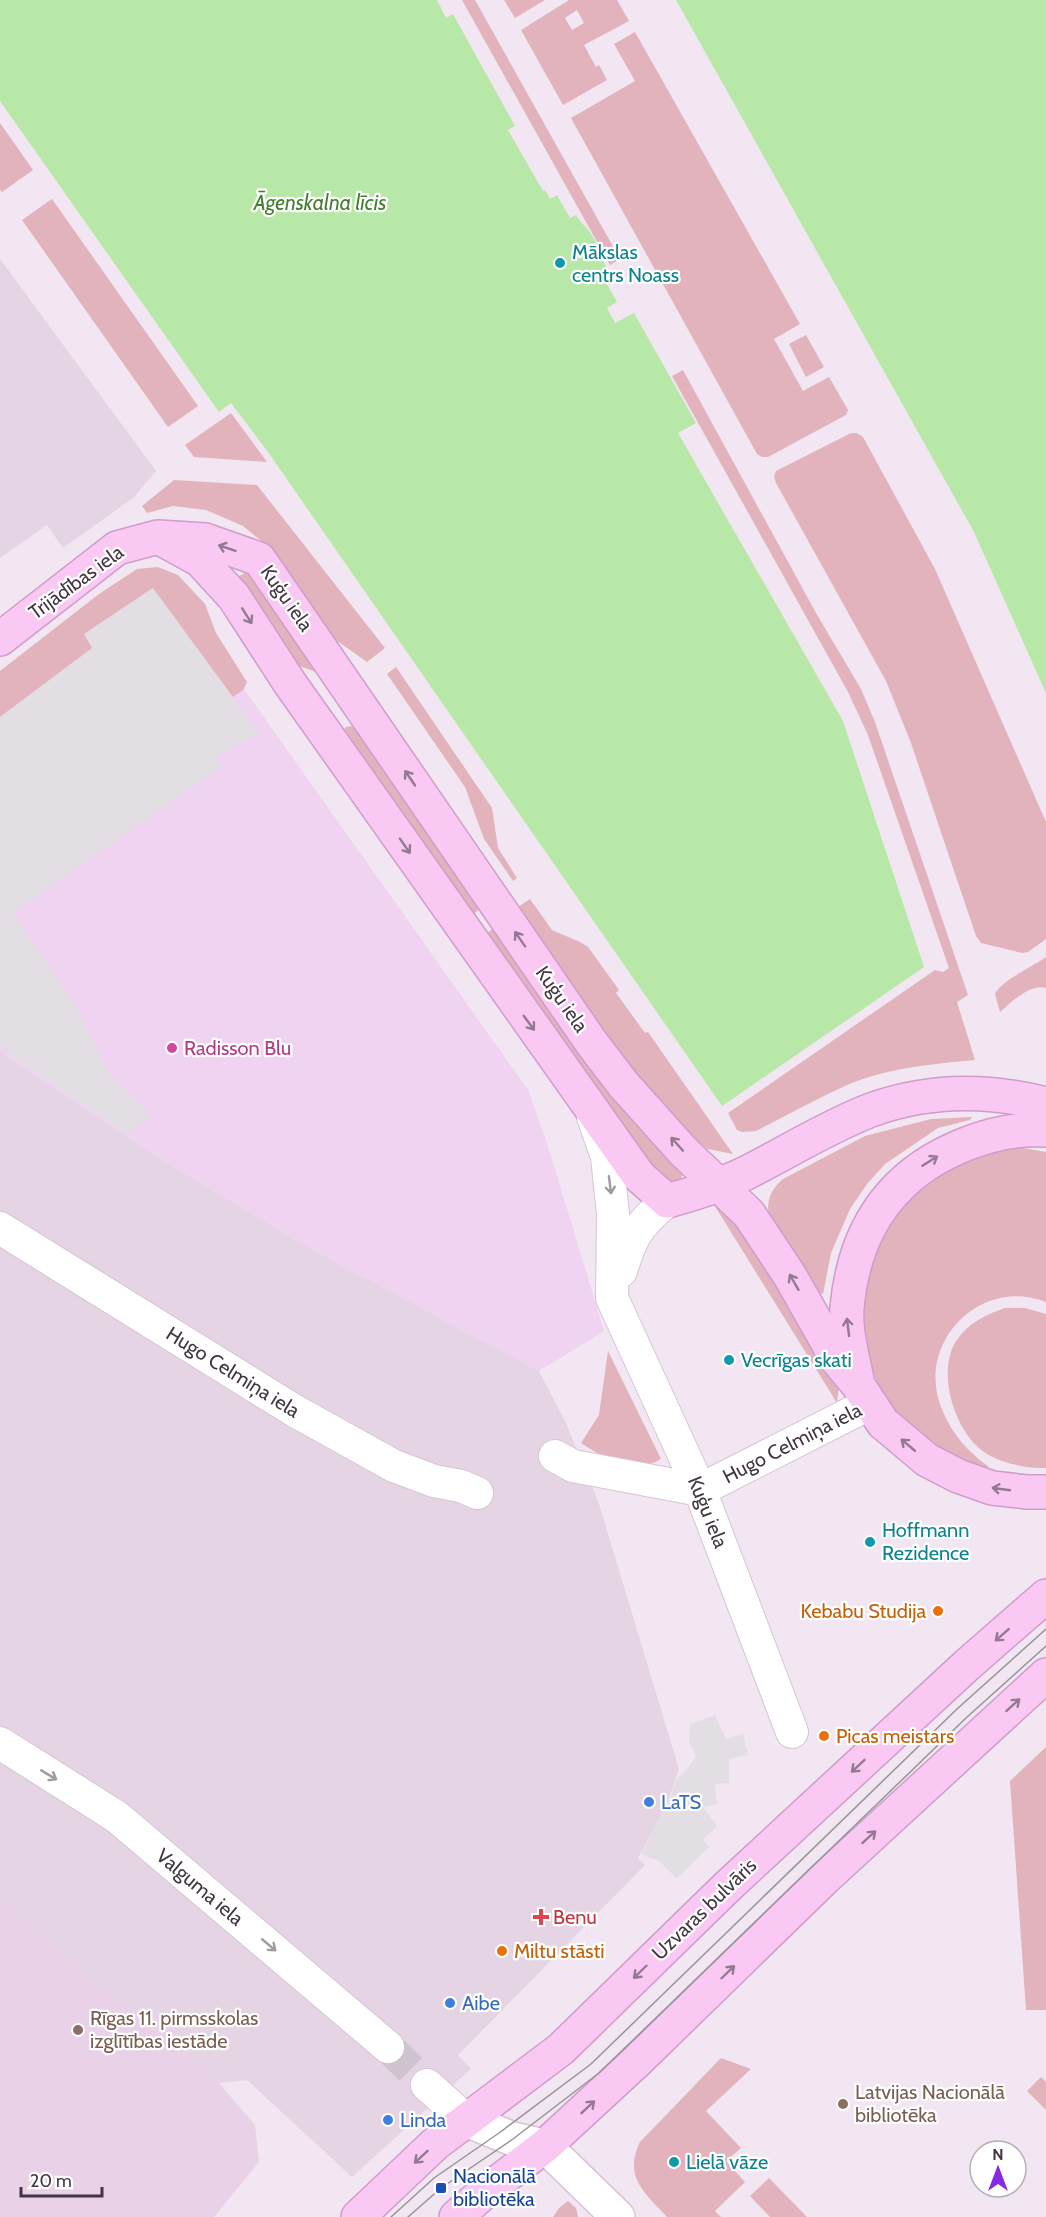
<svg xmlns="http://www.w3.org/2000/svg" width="1046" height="2217" font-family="Cabin,sans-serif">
<rect width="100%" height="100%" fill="#f1e6f1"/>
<g fill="#e5d5e4">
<path d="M0 259 156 471 133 498 63 548 47 525 0 558Z"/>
<path d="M0 1049 5 1055 166 1162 310 1248 539 1371 566 1423 599 1504 679 1769 666 1807 638 1858 645 1865 458 2055 471 2069 352 2177 247 2080 219 2083 91 1977 0 1897Z"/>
</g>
<path fill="#efd3f1" d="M161 572 528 1090 547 1143 604 1331 539 1371 310 1248 166 1162 5 1055 0 1049V677Z"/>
<path fill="#e9d1e7" d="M0 1897 91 1977 219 2083 255 2125 259 2162 214 2217H0Z"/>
<g fill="#e2b3bc" fill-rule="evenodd">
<path d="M462 0H475L620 259 610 265Z"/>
<path d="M504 0H545L515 18Z"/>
<path d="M569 0H617L629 21 584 45 596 67 599 65 607 80 563 105 521 30ZM577 10 584 23 572 30 565 18Z"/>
<path d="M635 32 800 324 774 339 803 391 829 377 848 410 846 415 768 457H762L757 454 571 118 635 81 614 44Z"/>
<path d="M0 123 33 170 2 192 0 190Z"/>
<path d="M52 199 198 406 168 427 22 220Z"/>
<path d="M806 335 824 367 806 377 789 344Z"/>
<path d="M683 370 816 613 861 689 875 722 968 995 957 1002 975 1060C932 1064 887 1068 847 1085 816 1099 786 1116 756 1131L742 1132 737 1130 728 1113 935 970 943 972 949 968 868 735 848 692 672 376Z"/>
<path d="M231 413 267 462 194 457 185 445Z"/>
<path d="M851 433H857L863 437 935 569 1046 822V939L1028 952 1022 953 981 943 976 936 911 743 886 681 776 483 774 477 776 471Z"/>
<path d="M174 480 257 485 385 648 367 662 333 638 266 545 243 526 206 510 173 506 147 513 142 506Z"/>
<path d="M158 567 178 575 205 604 216 633 247 682 243 690 233 697 153 589 85 634 93 648 0 717V671L99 594 137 569Z"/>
<path d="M246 572 317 672 296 665 238 577Z"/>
<path d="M396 667 492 808 498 848 517 878 513 881 484 839 465 787 387 674Z"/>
<path d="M351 726 355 728 480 909 472 915 343 731 346 727Z"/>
<path d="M530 899 552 930 580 942 588 947 619 990 616 993 645 1033 648 1032 733 1154 708 1149 697 1141 625 1060 515 909Z"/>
<path d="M493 929 681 1169 682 1176 679 1182 666 1186 485 934Z"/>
<path d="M1046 957V988C1030 983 1012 1002 1000 1012L995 994C1003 979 1031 968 1046 957Z"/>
<path d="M972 1117 970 1120 938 1128 885 1164 867 1184 850 1209 831 1253 823 1294 811 1291 769 1216C766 1201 771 1189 783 1179L865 1136 931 1119Z"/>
<path d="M1023 1148 1046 1152V1302C981 1276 916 1342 941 1407 952 1434 966 1450 989 1467L986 1468C948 1459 909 1432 886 1400 877 1386 869 1361 866 1345 864 1336 860 1327 859 1318 859 1311 861 1303 862 1296 869 1224 919 1172 987 1149 997 1146 1012 1148 1023 1148Z"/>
<path d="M713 1203 723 1204 742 1224 839 1385 837 1403Z"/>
<path d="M1005 1308H1025L1046 1314V1468C1026 1468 1002 1464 984 1452 955 1432 936 1373 956 1341 968 1323 985 1315 1005 1308Z"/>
<path d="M608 1351 661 1459C636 1475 603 1458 581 1443L599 1415Z"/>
<path d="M1046 1747V2010H1026L1010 1781Z"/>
<path d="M721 2058 751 2069 706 2111 741 2148 726 2161 745 2182 715 2211 721 2217H667C645 2193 623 2177 640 2142Z"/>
<path d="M1041 2077 1046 2082V2110L1027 2091Z"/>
<path d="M769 2178 807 2217H770L750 2196Z"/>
<path d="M568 2201 576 2208 578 2217H553L559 2208Z"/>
</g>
<g fill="#e2dee3">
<path d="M153 588 259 733 215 758 221 767 13 913 77 1007 110 1076 152 1115 127 1134 8 1054 0 1043V717L92 648 84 634Z"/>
<path d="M715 1715 726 1739 743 1734 748 1755 729 1759V1783L715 1784 717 1804 703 1807 717 1826 703 1840 709 1847 677 1879 659 1861 641 1854 669 1802 676 1780 689 1767 696 1756 689 1742 690 1724Z"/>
</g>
<g fill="#b7e8a8">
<path d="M0 0H437L446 18 453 14 515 126 508 130 543 191 545 190 550 199 557 195 570 218 576 215C582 225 586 226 591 234 599 245 601 257 607 269L601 273 617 302 607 308 615 323 634 313 696 423 678 433 843 721 924 967 722 1106 268 452 231 403 219 412 0 101Z"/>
<path d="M676 0H1046V693L974 532Z"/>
</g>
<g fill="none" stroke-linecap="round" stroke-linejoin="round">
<path stroke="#cec3ce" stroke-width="32" stroke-dasharray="32 16" stroke-linecap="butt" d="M388 2047 427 2085"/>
<g stroke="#d7c4d6" stroke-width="34">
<g id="minor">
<path d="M593 1117 607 1157 613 1214 612 1298 700 1490 792 1732"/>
<path d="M0 1228 295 1411 394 1466 434 1481 461 1486 477 1493"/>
<path d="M621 1271C632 1235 638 1225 667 1201"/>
<path d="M555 1456 573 1466 700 1490 869 1404"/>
<path d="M0 1743 117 1817 388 2047"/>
<path d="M427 2085 466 2120"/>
</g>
</g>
<g stroke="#d7c4d6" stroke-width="36">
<path id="tertiary" d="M466 2120 513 2139 545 2146 618 2217"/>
</g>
<g stroke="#d09ccb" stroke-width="36">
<g id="secondary">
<path d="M165 541 200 560 234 597 289 682 639 1176 667 1201C693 1194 719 1186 744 1174 786 1153 827 1127 871 1110 929 1089 987 1089 1046 1104"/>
<path d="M0 639 117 548 158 537 205 540 259 559 591 1042 623 1084 683 1151 749 1214 790 1276 838 1361 858 1385 883 1423 927 1460 958 1476 992 1488 1027 1492H1046"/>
<path d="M857 1380C853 1357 845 1331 847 1308 854 1229 892 1173 966 1144 992 1134 1018 1128 1046 1130"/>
<path d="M358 2217 435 2144 561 2049 728 1886 967 1665 1046 1596"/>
<path d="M456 2217 481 2195 545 2146 636 2062 825 1878 1046 1675"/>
</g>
</g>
<use href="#minor" stroke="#fff" stroke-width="32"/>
<use href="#tertiary" stroke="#fff" stroke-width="33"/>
<use href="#secondary" stroke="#f9c9f3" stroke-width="33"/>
<g stroke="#959595" stroke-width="1.5">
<path d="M391 2217 434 2178 499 2133 591 2064 957 1709 1046 1629"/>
<path d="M408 2217 441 2188 513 2139 599 2073 966 1718 1046 1646"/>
</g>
</g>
<defs><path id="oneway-shaft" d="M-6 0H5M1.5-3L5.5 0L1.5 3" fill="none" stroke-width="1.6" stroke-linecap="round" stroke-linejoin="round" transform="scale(1.5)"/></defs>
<g stroke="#957892">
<use href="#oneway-shaft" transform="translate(227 548) rotate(-161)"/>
<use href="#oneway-shaft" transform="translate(247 616) rotate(58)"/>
<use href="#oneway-shaft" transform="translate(410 778) rotate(-124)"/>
<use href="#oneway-shaft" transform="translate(405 846) rotate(55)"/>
<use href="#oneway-shaft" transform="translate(520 939) rotate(-125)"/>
<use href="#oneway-shaft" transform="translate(529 1023) rotate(54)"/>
<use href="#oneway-shaft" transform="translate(677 1144) rotate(-132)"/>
<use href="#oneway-shaft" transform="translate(930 1161) rotate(-32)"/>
<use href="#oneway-shaft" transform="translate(794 1282) rotate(-120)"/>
<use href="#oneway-shaft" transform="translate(848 1327) rotate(-97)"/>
<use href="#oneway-shaft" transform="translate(908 1445) rotate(-140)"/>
<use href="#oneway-shaft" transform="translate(1001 1489) rotate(-172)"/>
<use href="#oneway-shaft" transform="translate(1002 1635) rotate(139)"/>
<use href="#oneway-shaft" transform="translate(1013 1705) rotate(-42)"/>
<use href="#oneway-shaft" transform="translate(858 1766) rotate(137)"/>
<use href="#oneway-shaft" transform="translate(869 1837) rotate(-42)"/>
<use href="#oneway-shaft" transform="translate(640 1972) rotate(136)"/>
<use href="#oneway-shaft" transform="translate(728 1972) rotate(-44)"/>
<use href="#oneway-shaft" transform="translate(588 2107) rotate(-43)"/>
<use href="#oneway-shaft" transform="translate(421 2157) rotate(137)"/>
</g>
<g stroke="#a19aa1">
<use href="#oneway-shaft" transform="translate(610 1185) rotate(83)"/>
<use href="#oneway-shaft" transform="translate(49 1775) rotate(31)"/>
<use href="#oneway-shaft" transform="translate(269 1945) rotate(40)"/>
</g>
<g fill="#0f9aa8" stroke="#fff" stroke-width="2">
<circle cx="560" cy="263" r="6"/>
<circle cx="729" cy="1360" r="6"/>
<circle cx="870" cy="1542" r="6"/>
<circle cx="674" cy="2162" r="6"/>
</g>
<circle fill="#d1479c" stroke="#fff" stroke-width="2" cx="172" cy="1048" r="6"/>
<g fill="#e8710a" stroke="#fff" stroke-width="2">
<circle cx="938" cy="1611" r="6"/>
<circle cx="824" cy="1736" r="6"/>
<circle cx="502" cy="1951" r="6"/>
</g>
<g fill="#3f7fe0" stroke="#fff" stroke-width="2">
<circle cx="649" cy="1802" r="6"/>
<circle cx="450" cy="2003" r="6"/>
<circle cx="388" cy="2120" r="6"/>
</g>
<path fill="#e0444e" stroke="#fff" stroke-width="2" d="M538 1908h6v6h6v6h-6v6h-6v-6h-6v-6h6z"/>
<g fill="#8d6e63" stroke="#fff" stroke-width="2">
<circle cx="78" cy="2030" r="6"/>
<circle cx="843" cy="2104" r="6"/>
</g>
<rect fill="#1a4fb4" stroke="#fff" stroke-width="2" x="435" y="2182" width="12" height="12" rx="3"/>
<g text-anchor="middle" stroke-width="4.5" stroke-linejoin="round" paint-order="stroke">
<g font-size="20" fill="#0d838f" stroke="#fff" text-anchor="start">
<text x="572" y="259">Mākslas<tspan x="572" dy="23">centrs Noass</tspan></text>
<text x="741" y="1367">Vecrīgas skati</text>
<text x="882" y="1537">Hoffmann<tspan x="882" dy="23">Rezidence</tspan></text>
<text x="686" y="2169">Lielā vāze</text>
</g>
<g font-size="20" fill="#433643" stroke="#fff">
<text transform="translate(76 582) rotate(-36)" y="7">Trijādības iela</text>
<text transform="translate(287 598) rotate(55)" y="7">Kuģu iela</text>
<text transform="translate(562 999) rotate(55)" y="7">Kuģu iela</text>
<text transform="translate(233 1372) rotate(32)" y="7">Hugo Celmiņa iela</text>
<text transform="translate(792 1443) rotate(-27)" y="7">Hugo Celmiņa iela</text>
<text transform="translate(708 1512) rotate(68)" y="7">Kuģu iela</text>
<text transform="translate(200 1887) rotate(40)" y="7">Valguma iela</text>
<text transform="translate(704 1909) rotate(-44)" y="7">Uzvaras bulvāris</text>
</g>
<g font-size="20" fill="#b23c85" stroke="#fff" text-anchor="start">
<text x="184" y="1055">Radisson Blu</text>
</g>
<g font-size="20" fill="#c56008" stroke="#fff" text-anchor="start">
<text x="926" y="1618" text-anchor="end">Kebabu Studija</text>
<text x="836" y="1743">Picas meistars</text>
<text x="514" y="1958">Miltu stāsti</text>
</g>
<g font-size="20" fill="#366cbe" stroke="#fff" text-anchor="start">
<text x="661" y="1809">LaTS</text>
<text x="462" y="2010">Aibe</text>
<text x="400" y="2127">Linda</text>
</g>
<g font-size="20" fill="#be3a42" stroke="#fff" text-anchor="start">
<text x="553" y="1924">Benu</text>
</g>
<g font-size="20" fill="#785e54" stroke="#fff" text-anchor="start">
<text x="90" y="2025">Rīgas 11. pirmsskolas<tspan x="90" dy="23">izglītības iestāde</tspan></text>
<text x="855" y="2099">Latvijas Nacionālā<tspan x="855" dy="23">bibliotēka</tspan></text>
</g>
<g font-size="20" fill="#164399" stroke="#fff" text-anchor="start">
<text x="453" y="2183">Nacionālā<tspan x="453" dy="23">bibliotēka</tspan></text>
</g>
<g font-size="21" font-style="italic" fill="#427f30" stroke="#fff">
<text x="320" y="210">Āgenskalna līcis</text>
</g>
</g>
<g transform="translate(998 2169)"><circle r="28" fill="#ffffff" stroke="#b4afb4" stroke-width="1.5"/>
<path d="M0-4.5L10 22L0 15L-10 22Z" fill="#882ae4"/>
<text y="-9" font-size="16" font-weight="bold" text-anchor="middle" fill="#433643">N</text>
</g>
<path d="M21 2187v9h81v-9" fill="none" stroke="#433643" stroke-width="3"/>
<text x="30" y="2187" font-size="18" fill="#433643" stroke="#ffffff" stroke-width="4.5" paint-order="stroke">20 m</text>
</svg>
